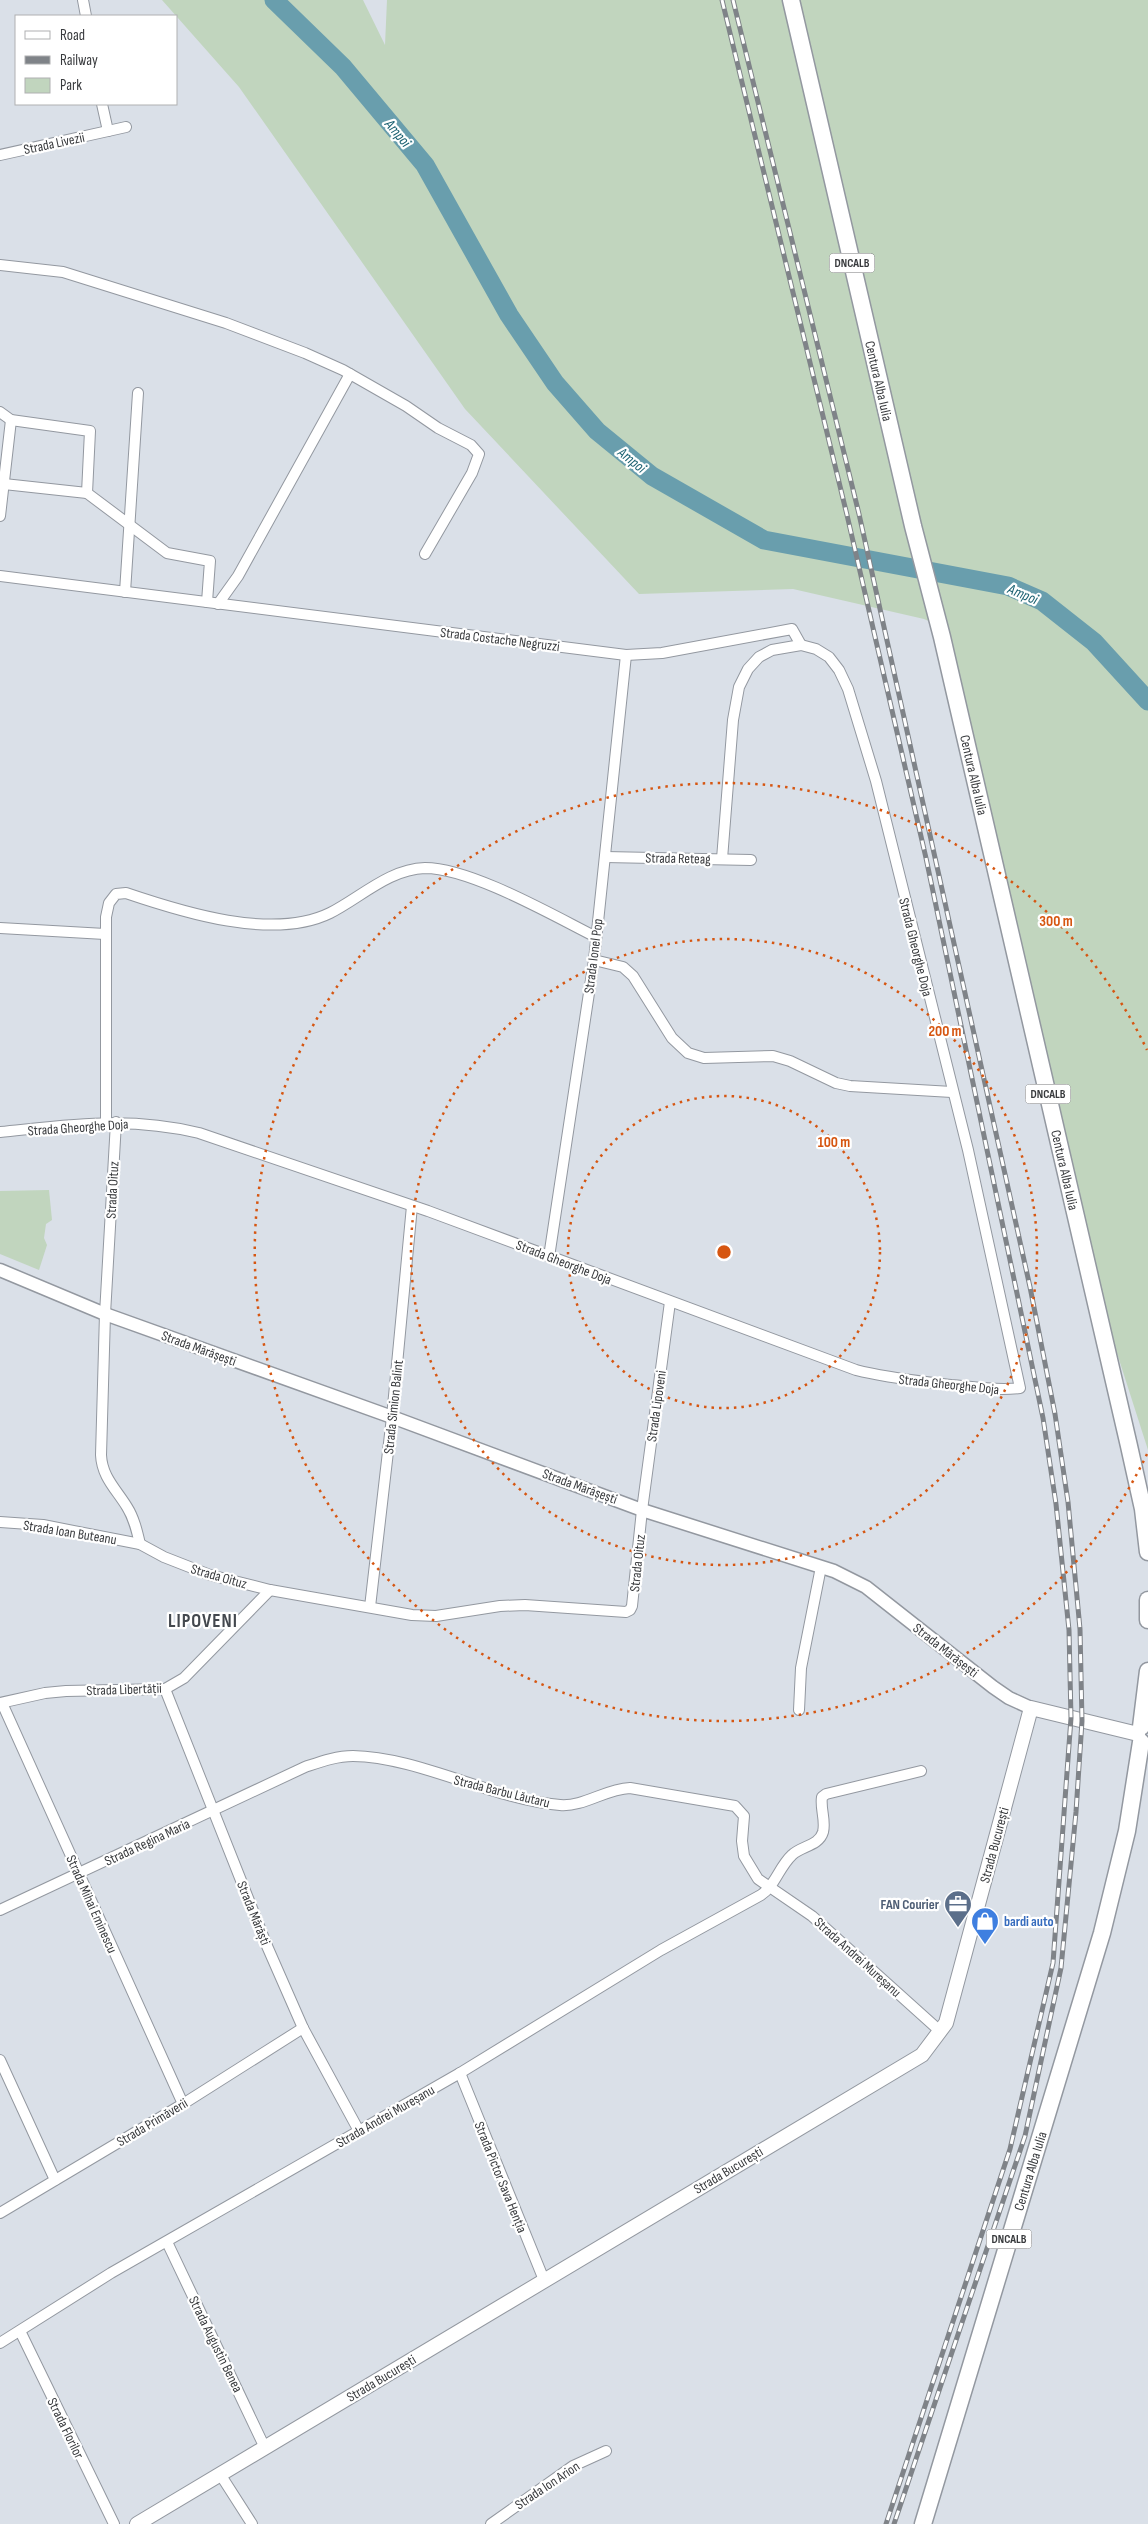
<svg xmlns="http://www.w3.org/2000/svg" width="1148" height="2524" font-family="'Sofia Sans Condensed',sans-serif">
<rect width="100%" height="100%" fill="#dae0e8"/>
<g fill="#c1d5be">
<path d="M162 0H363L385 45 387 0H1148V1450L1116 1350 1009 901 949 630 924 619 793 589 639 594 465 409 239 87Z"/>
<path d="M49 1190 52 1220 46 1224 44 1238 47 1245 39 1270 0 1254V1191Z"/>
</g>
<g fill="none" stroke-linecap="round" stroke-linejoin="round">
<path stroke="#699ead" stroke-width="19" d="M274 0 343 67 425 165 509 315 555 383 597 431 652 476 764 540 1008 586 1042 601 1094 642 1148 701"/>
<g stroke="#9398a0" stroke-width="12">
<g id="minor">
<path d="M83 0 86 16"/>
<path d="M102 104 108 131"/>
<path d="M0 155 126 127"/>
<path d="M0 265 63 272 226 323 305 353 343 370 406 406 438 428 471 445 479 454 472 473 425 554"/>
<path d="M0 412 11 420 90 431 87 493 167 553 210 561 207 602"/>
<path d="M4 484 87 493"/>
<path d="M0 516 11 420"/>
<path d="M0 576 626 655 662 653 792 629 801 645"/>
<path d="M125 592 138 393"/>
<path d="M218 604 238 576 350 374"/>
<path d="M605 857 751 860"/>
<path d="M0 928 105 934"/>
<path d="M594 960 623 967 633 976 672 1038 688 1053 704 1058 773 1056 790 1061 836 1083 850 1086 952 1092"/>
<path d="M106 1122V917L109 903 116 894 126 893C182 912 273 941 330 913 360 898 389 869 425 868 471 868 554 916 596 937"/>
<path d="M116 1122 105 1314 101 1455C102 1477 116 1489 127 1507 134 1518 137 1531 140 1544"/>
<path d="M0 1132C71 1125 128 1116 199 1133L428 1211 856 1370C887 1378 919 1381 951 1385 974 1387 997 1391 1020 1388L968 1150 876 781 848 689 839 670 829 657 816 649 801 645 772 650 759 657 748 669 739 687 733 720 722 859"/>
<path d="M549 1257 594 960 626 655"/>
<path d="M0 1522 43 1525 140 1544 164 1557 210 1575 270 1590 412 1615 436 1616 500 1606 525 1605 626 1612 630 1610 632 1606 642 1510 670 1302"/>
<path d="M370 1607 392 1417 412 1206"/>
<path d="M165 1689 267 1946 303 2028 359 2131"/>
<path d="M0 1703 45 1693 66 1691 165 1689 184 1678 270 1590"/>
<path d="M2 1703 183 2104"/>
<path d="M799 1710 801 1668 821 1567"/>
<path d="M0 1910 305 1767C320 1762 336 1756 353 1756 419 1757 491 1799 560 1805 584 1807 605 1789 630 1788L735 1806 744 1816 742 1841 744 1856 758 1879 812 1916 941 2032"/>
<path d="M0 2060 55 2180"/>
<path d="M460 2073 544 2280"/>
<path d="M0 2213 183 2104 303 2028"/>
<path d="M167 2242 265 2448"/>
<path d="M20 2331 114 2524"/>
<path d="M0 2343 111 2273 460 2073 661 1950 761 1895C775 1886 779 1867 792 1855 801 1846 819 1846 823 1832 826 1820 820 1809 822 1797L826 1794 921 1771"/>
<path d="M220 2474 252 2524"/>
<path d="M491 2524 573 2466 606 2451"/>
</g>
</g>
<g stroke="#9398a0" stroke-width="15">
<path id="tertiary" d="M0 1270 105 1314 392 1417 642 1510 834 1571 866 1587 993 1687 1009 1698 1031 1708"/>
</g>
<g stroke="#9398a0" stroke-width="16">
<path id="secondary" d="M137 2524 922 2055 946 2023 1031 1708 1138 1734"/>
</g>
<g stroke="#9398a0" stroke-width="19">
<g id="primary">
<path d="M791 0 913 526 942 637 1129 1446 1143 1509 1148 1552"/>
<path d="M1148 1600V1620"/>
<path d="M1141 1727 1148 1671"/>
<path d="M923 2524 1102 1933 1127 1831 1141 1742"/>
</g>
</g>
<use href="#minor" stroke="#fff" stroke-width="10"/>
<use href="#tertiary" stroke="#fff" stroke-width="12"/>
<use href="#secondary" stroke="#fff" stroke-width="14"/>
<use href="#primary" stroke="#fff" stroke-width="16"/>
<g stroke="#7f8388" stroke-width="5">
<g id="rail">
<path d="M722 0 847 515 926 858 1043 1418 1056 1504 1069 1630 1071 1718 1053 1963 1010 2149 886 2524"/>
<path d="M733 0 859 514 1030 1287 1055 1414 1068 1502 1080 1629 1082 1721 1076 1812 1061 1968 1025 2136 894 2524"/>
</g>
</g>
<use href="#rail" stroke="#fff" stroke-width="3" stroke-dasharray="9" stroke-linecap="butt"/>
</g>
<g fill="none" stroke="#d65611" stroke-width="2.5" stroke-dasharray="2.5 5">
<circle cx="724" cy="1252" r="156"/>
<circle cx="724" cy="1252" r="313"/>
<path d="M1147 1454A469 469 0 1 1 1147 1050"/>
</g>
<defs>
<g id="office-pin" transform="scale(1.4375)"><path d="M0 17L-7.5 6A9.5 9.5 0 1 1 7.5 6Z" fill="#5c6f8a" stroke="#fff"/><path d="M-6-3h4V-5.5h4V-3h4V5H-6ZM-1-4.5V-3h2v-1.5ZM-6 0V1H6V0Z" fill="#fff"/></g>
<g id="shop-pin" transform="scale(1.4375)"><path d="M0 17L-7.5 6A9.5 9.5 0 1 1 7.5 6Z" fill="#3f7fe0" stroke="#fff"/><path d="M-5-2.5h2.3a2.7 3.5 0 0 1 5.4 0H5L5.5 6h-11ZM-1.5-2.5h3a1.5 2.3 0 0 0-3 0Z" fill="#fff"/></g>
</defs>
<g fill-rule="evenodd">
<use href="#office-pin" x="958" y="1904"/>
<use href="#shop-pin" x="985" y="1921"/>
</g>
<g text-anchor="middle" stroke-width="4.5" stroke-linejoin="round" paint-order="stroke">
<g fill="#fff" stroke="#747577" stroke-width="1">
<rect x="829.5" y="253.5" width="45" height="19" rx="4"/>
<rect x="1025.5" y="1084.5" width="45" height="19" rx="4"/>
<rect x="986.5" y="2229.5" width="45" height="19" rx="4"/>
</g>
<g font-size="12" font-weight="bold" fill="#383a3d">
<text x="852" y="267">DNCALB</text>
<text x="1048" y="1098">DNCALB</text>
<text x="1009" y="2243">DNCALB</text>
</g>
<g font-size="14" fill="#383a3d" stroke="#fff">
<text transform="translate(54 143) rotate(-12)" y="5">Strada Livezii</text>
<text transform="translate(879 381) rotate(77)" y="5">Centura Alba Iulia</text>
<text transform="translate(500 639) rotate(7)" y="5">Strada Costache Negruzzi</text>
<text transform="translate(974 775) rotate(77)" y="5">Centura Alba Iulia</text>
<text transform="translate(678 858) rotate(1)" y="5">Strada Reteag</text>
<text transform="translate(916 947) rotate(76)" y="5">Strada Gheorghe Doja</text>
<text transform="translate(593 956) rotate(-83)" y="5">Strada Ionel Pop</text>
<text transform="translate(78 1127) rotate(-4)" y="5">Strada Gheorghe Doja</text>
<text transform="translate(1065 1170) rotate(77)" y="5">Centura Alba Iulia</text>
<text transform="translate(112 1190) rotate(-87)" y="5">Strada Oituz</text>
<text transform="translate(564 1262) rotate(21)" y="5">Strada Gheorghe Doja</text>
<text transform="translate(199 1348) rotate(20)" y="5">Strada Mărășești</text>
<text transform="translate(949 1384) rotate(6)" y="5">Strada Gheorghe Doja</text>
<text transform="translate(656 1406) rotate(-82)" y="5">Strada Lipoveni</text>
<text transform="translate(393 1407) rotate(-84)" y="5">Strada Simion Balint</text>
<text transform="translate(580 1486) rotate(20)" y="5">Strada Mărășești</text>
<text transform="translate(70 1532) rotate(9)" y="5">Strada Ioan Buteanu</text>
<text transform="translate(637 1563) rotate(-84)" y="5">Strada Oituz</text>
<text transform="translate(219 1576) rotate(16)" y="5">Strada Oituz</text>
<text transform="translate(946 1650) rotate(38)" y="5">Strada Mărășești</text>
<text transform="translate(124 1689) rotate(-2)" y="5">Strada Libertății</text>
<text transform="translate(502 1791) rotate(14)" y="5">Strada Barbu Lăutaru</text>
<text transform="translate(147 1842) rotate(-25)" y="5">Strada Regina Maria</text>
<text transform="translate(994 1845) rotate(-75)" y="5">Strada București</text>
<text transform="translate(92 1904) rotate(66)" y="5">Strada Mihai Eminescu</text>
<text transform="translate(254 1913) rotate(68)" y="5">Strada Mărăști</text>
<text transform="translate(858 1957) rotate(42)" y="5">Strada Andrei Mureșanu</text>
<text transform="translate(385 2116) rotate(-30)" y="5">Strada Andrei Mureșanu</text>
<text transform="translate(152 2122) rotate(-31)" y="5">Strada Primăverii</text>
<text transform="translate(728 2170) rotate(-31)" y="5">Strada București</text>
<text transform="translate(1030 2171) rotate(-73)" y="5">Centura Alba Iulia</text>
<text transform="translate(501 2177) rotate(68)" y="5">Strada Pictor Sava Henția</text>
<text transform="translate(216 2344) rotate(64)" y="5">Strada Augustin Benea</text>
<text transform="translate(381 2378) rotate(-31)" y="5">Strada București</text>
<text transform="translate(66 2428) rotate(64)" y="5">Strada Florilor</text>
<text transform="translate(547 2485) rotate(-34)" y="5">Strada Ion Arion</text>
</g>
<g font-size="14" font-weight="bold" fill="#4e5e75" stroke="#fff" text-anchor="end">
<text x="939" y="1909">FAN Courier</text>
</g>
<g font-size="14" font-weight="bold" fill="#366cbe" stroke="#fff" text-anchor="start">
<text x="1004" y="1926">bardi auto</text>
</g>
<g font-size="15" font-style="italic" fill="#185f70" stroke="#fff">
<text transform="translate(398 133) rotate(50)" y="5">Ampoi</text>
<text transform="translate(632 460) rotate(39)" y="5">Ampoi</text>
<text transform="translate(1023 594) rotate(23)" y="5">Ampoi</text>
</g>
<g font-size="19" font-weight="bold" letter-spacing="1" fill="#43484e" stroke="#fff">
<text x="203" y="1627">LIPOVENI</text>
</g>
</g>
<circle cx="724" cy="1252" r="8" fill="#d65611" stroke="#fff" stroke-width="2.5"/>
<g font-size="15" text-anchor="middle" font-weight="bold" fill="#d65611" stroke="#fff" stroke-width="4.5" stroke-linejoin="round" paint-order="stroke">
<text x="1056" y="926">300 m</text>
<text x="945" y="1036">200 m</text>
<text x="834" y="1147">100 m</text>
</g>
<rect x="15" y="15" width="162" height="90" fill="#ffffff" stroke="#afb0b1"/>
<rect x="25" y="31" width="25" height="8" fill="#ffffff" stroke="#afb0b1"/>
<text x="60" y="40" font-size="15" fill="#383a3d">Road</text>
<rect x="25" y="56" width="25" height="8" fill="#7f8388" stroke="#afb0b1"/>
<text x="60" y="65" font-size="15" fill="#383a3d">Railway</text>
<rect x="25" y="78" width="25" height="15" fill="#c1d5be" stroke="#afb0b1"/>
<text x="60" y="90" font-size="15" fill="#383a3d">Park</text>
</svg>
